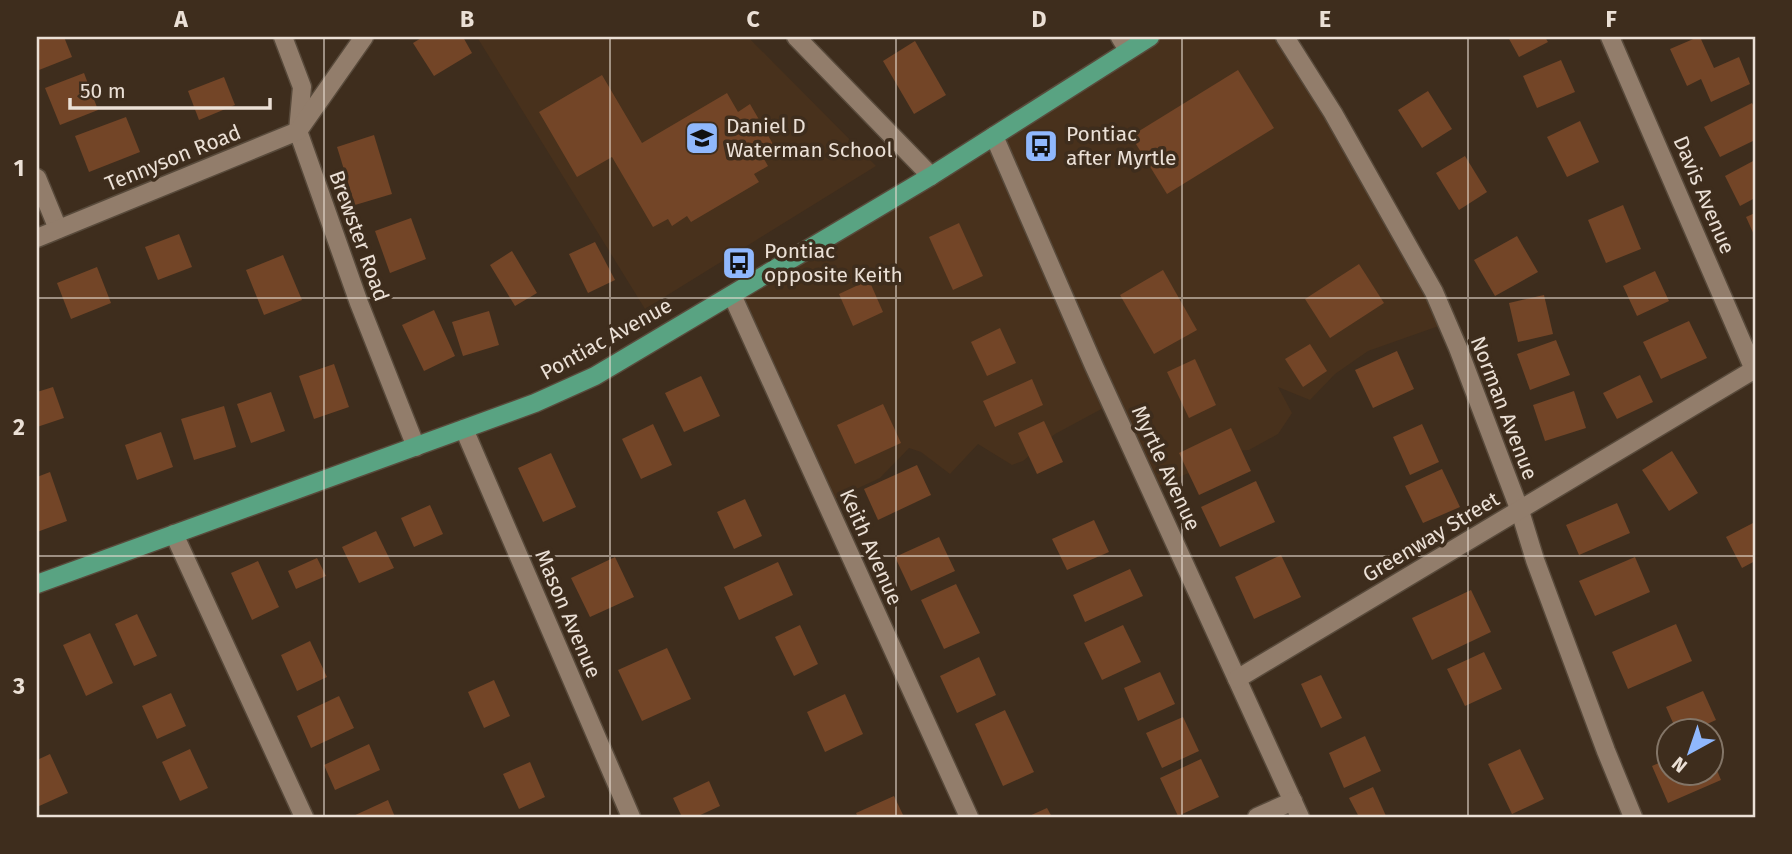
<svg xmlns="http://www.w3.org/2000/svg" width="1792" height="854" font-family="'Fira Sans',sans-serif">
<rect width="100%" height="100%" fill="#3e2d1d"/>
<g fill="#48311c">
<path d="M477 37H748L876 166 645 309Z"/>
<path d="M1149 37H1283L1450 322 1368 351 1335 374 1310 400 1278 387 1292 413 1278 434 1249 450 1229 451 1217 461 1156 487 1107 406 1055 434 1023 461 1012 465 978 444 950 474 921 452 909 448 880 478 837 498 824 501 737 291Z"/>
</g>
<g fill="#734527">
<path d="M37 37H64L72 57 39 70 37 64Z"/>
<path d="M423 37H463L472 53 434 76 413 43Z"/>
<path d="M1508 37H1545L1548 42 1519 57Z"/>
<path d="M1698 37H1700L1714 68 1739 57 1750 84 1711 102 1701 79 1687 86 1670 49Z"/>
<path d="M915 41 946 95 914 114 883 61Z"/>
<path d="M1561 60 1575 92 1537 108 1523 76Z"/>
<path d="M1238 70 1274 128 1167 194 1131 136Z"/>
<path d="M84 73 98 110 60 125 45 88Z"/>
<path d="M602 75 642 143 727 93 738 112 750 104 777 151 764 159 768 166 754 174 759 182 691 222 687 216 672 226 668 219 653 227 612 157 577 177 539 112Z"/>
<path d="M224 77 235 105 199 120 188 91Z"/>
<path d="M1428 91 1452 129 1422 148 1398 110Z"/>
<path d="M1752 103 1755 109V140L1720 157 1704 127Z"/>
<path d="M126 117 140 152 89 172 75 136Z"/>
<path d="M1580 121 1599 162 1567 177 1547 137Z"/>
<path d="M374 135 392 194 355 205 337 147Z"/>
<path d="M1465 156 1487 192 1459 210 1436 173Z"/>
<path d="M1755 160V198L1740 206 1725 176Z"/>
<path d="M1623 205 1641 249 1606 263 1588 220Z"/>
<path d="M1755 213V237L1746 217Z"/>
<path d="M411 218 426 259 390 273 375 231Z"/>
<path d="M959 223 983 276 953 290 929 237Z"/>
<path d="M179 234 192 267 158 280 145 247Z"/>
<path d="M1517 236 1538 272 1495 296 1474 260Z"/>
<path d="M595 242 615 280 588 293 569 254Z"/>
<path d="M512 251 537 293 515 306 490 265Z"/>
<path d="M283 255 302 300 264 315 246 270Z"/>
<path d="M1359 264 1384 303 1330 338 1305 299Z"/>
<path d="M97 267 111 303 71 319 57 283Z"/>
<path d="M1163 270 1197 330 1154 354 1120 295Z"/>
<path d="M1655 271 1669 301 1637 316 1623 286Z"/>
<path d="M869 280 883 312 853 326 839 294Z"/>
<path d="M1544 295 1553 334 1518 342 1509 303Z"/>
<path d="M434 310 455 356 424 371 402 325Z"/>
<path d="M489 311 499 345 463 356 452 322Z"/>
<path d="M1689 321 1707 358 1661 379 1643 342Z"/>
<path d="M1000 328 1016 363 987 376 971 342Z"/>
<path d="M1556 340 1570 375 1530 390 1517 354Z"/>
<path d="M1310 344 1327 371 1303 387 1285 359Z"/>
<path d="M1397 351 1414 389 1373 408 1355 370Z"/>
<path d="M1195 359 1216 405 1189 418 1167 372Z"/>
<path d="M334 364 349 407 314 419 299 376Z"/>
<path d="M1640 375 1653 402 1617 419 1603 393Z"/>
<path d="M701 376 720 416 684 432 665 393Z"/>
<path d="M1032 379 1043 405 995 427 983 401Z"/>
<path d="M53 387 64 418 37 427V392Z"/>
<path d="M1574 391 1586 428 1545 441 1533 405Z"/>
<path d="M271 392 285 431 251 443 237 404Z"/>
<path d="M883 404 901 443 855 464 837 425Z"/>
<path d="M224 406 236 447 194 460 181 419Z"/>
<path d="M1044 421 1063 462 1037 474 1018 433Z"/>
<path d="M653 424 672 465 641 479 622 439Z"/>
<path d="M1422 424 1439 462 1410 475 1393 437Z"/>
<path d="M1231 428 1251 471 1199 495 1179 453Z"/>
<path d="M161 432 173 467 137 480 125 445Z"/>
<path d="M1672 451 1698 493 1669 511 1642 470Z"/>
<path d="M551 453 576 507 543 522 518 468Z"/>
<path d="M917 465 931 495 878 520 864 489Z"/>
<path d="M1442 469 1460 507 1423 523 1405 486Z"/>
<path d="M50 472 67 521 37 532V477Z"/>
<path d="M1256 481 1275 522 1220 547 1201 507Z"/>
<path d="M745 499 762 536 734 549 717 512Z"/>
<path d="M1617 503 1630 533 1579 555 1566 525Z"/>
<path d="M430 505 443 534 414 547 401 518Z"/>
<path d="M1094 520 1109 552 1067 570 1052 539Z"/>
<path d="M1755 522V561L1742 568 1726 537Z"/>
<path d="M376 531 394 568 359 583 342 547Z"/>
<path d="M939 537 955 571 911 591 895 557Z"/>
<path d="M1281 555 1301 597 1254 619 1235 577Z"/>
<path d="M615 557 634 597 590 617 571 578Z"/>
<path d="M1635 557 1650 592 1595 616 1579 581Z"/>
<path d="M317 558 326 576 296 589 288 571Z"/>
<path d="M258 561 279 607 252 620 231 573Z"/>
<path d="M778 562 793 595 739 620 724 587Z"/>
<path d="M1130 569 1143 596 1085 622 1073 595Z"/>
<path d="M956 584 980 633 944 649 921 600Z"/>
<path d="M1471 590 1491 632 1432 660 1412 618Z"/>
<path d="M137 614 157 656 134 666 115 624Z"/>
<path d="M1676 624 1692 661 1628 689 1612 652Z"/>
<path d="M800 625 818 664 794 676 775 637Z"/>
<path d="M1123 625 1141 662 1102 680 1084 643Z"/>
<path d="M90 633 113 683 86 696 63 645Z"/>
<path d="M310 641 327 677 297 691 281 655Z"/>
<path d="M667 648 691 699 642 721 618 670Z"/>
<path d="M1484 652 1502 689 1465 706 1447 669Z"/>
<path d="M979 657 996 695 957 713 940 676Z"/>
<path d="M1160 672 1175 704 1138 721 1124 688Z"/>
<path d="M1321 675 1342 718 1321 728 1301 684Z"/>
<path d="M494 680 510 716 484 728 468 692Z"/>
<path d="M1703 691 1716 720 1689 732H1677L1666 707Z"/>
<path d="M171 693 186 726 157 739 142 706Z"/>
<path d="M845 694 863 734 825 752 807 712Z"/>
<path d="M339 696 354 728 311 748 297 716Z"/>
<path d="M1005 710 1034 772 1003 786 975 724Z"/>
<path d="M1183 717 1199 751 1162 768 1146 733Z"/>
<path d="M1365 736 1381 771 1344 788 1329 753Z"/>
<path d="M369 744 380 770 335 790 324 765Z"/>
<path d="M190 749 208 788 180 801 162 762Z"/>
<path d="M1520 749 1544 799 1512 814 1488 764Z"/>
<path d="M50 754 68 793 37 807V760Z"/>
<path d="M1670 758V774H1712V758L1721 780 1668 803 1652 766Z"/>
<path d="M1201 759 1219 797 1178 816 1160 778Z"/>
<path d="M530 762 545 797 519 809 503 774Z"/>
<path d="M709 781 720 806 696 817H682L673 798Z"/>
<path d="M1373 787 1386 816 1359 817 1349 798Z"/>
<path d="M894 796 904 817H858L856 813Z"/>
<path d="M388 800 395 817H351Z"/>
<path d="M1047 808 1052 817H1027Z"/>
</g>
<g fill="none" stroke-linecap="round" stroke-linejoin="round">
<g stroke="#584a3b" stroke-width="21">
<g id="minor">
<path d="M283 37 302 87 298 131 359 303 416 447"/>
<path d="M796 37 931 176"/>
<path d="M1120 37 1128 50"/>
<path d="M1285 37 1333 113 1434 292 1458 348 1520 511 1535 560 1606 751 1633 817"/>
<path d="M1610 37 1755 372"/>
<path d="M994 136 1094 366 1300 817"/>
<path d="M37 178 58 229"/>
<path d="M37 238 298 131 364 37"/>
<path d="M732 295 969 817"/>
<path d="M464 429 631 817"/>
<path d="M174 534 304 817"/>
<path d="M1237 679 1755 369"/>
<path d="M1257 817 1293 801"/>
</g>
</g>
<g stroke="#584a3b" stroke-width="21">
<path id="major" d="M37 584 535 403 595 376 931 176 1150 37"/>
</g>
<use href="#minor" stroke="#927d6b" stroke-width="18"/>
<use href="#major" stroke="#59a382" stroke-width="18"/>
</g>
<path fill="none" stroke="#ebe0d6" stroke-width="2" stroke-opacity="0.55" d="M324 37V817M610 37V817M896 37V817M1182 37V817M1468 37V817M37 298H1755M37 556H1755"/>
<defs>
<g id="school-square" transform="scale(1.75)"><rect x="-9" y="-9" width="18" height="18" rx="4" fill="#90b8fd" stroke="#3e2d1d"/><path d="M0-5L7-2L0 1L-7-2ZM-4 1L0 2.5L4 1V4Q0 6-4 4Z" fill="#111"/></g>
<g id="bus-square" transform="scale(1.75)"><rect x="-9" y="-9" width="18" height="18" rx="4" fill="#90b8fd" stroke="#3e2d1d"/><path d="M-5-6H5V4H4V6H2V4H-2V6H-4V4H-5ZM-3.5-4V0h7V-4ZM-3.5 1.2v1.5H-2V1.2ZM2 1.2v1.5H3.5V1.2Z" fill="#111"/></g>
</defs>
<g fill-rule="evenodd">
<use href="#school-square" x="702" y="138"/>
<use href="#bus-square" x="1041" y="146"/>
<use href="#bus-square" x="739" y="263"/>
</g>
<g text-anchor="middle" stroke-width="7" stroke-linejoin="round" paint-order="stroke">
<g font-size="21" fill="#ebe0d6" stroke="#3e2d1d" text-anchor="start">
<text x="726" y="133">Daniel D<tspan x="726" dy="24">Waterman School</tspan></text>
<text x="1066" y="141">Pontiac<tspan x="1066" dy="24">after Myrtle</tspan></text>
<text x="764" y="258">Pontiac<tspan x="764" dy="24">opposite Keith</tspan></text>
</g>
<g font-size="21" fill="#ebe0d6" stroke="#3e2d1d">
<text transform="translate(173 158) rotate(-22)" y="7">Tennyson Road</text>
<text transform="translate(1704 195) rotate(67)" y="7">Davis Avenue</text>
<text transform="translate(359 236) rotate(70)" y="7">Brewster Road</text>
<text transform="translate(606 339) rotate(-29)" y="7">Pontiac Avenue</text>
<text transform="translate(1504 408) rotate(69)" y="7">Norman Avenue</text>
<text transform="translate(1166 468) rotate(65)" y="7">Myrtle Avenue</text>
<text transform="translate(1431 537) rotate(-31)" y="7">Greenway Street</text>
<text transform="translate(871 547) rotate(66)" y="7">Keith Avenue</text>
<text transform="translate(568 614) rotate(67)" y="7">Mason Avenue</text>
</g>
</g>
<rect width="1792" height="854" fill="none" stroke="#3e2d1d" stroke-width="77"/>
<g transform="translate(1690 752) rotate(220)"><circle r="33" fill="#3e2d1d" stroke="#837567" stroke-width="2"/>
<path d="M0-5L12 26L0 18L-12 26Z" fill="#90b8fd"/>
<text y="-10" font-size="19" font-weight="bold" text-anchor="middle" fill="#ebe0d6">N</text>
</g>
<path d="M70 98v10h200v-10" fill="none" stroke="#ebe0d6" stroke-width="3.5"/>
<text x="80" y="98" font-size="21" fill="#ebe0d6" stroke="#3e2d1d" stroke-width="5" paint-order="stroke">50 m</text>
<rect x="38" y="38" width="1716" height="778" fill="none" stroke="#ebe0d6" stroke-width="2.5"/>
<g font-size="23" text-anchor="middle" font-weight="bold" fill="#ebe0d6">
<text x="181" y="27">A</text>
<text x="467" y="27">B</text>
<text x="753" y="27">C</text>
<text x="1039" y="27">D</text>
<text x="1325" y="27">E</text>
<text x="1611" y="27">F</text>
<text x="19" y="176">1</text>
<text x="19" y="435">2</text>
<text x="19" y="694">3</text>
</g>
</svg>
